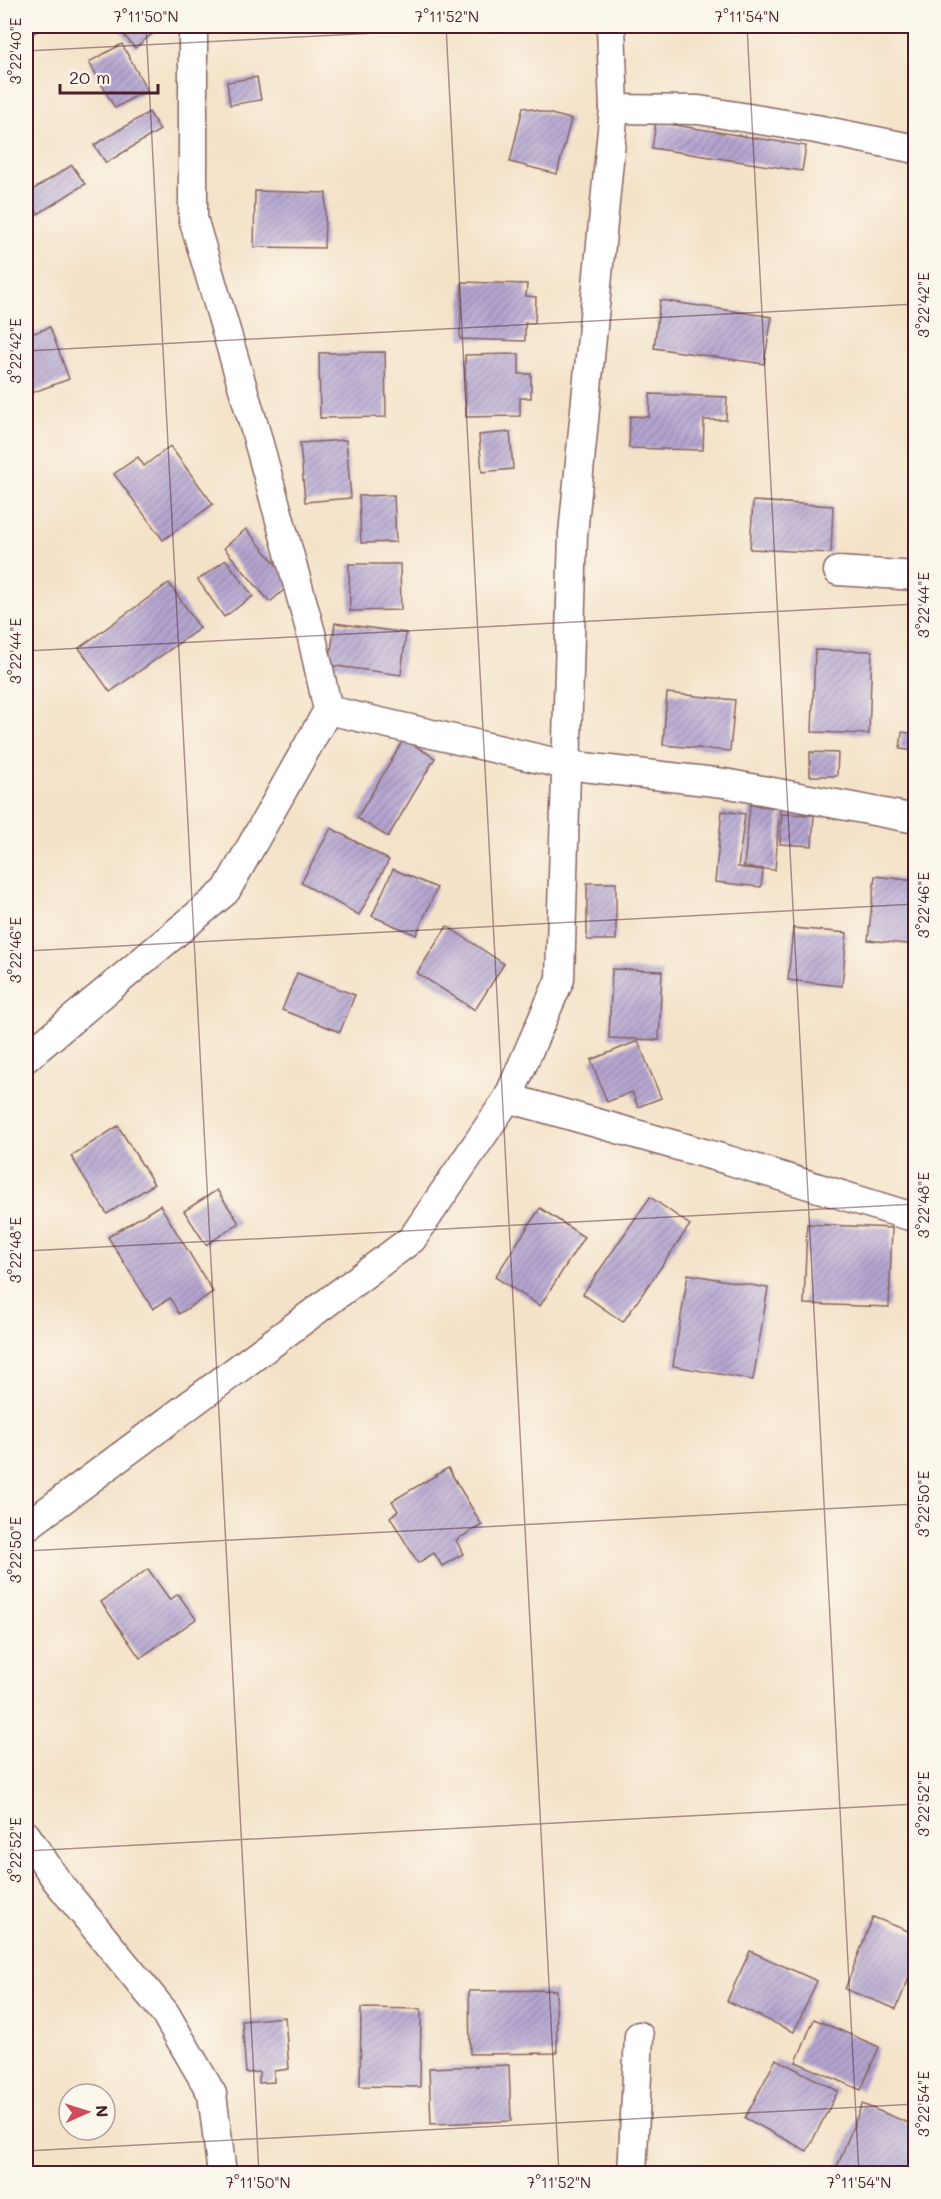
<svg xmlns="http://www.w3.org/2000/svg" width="941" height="2199" font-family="Mali,sans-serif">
<defs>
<pattern id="building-hatch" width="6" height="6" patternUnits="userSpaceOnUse" patternTransform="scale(1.5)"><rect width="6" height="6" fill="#b4a5d0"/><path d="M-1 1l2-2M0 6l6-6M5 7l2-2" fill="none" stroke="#9486a9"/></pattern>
</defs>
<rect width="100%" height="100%" fill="#fbf7ec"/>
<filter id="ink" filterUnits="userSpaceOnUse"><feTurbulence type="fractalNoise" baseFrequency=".0167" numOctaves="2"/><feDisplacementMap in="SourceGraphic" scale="12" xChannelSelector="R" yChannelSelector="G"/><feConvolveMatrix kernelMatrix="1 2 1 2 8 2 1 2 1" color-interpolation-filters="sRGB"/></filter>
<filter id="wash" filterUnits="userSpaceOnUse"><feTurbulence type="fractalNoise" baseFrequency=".008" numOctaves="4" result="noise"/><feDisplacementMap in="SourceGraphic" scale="24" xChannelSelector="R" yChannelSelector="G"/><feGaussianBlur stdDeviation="1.35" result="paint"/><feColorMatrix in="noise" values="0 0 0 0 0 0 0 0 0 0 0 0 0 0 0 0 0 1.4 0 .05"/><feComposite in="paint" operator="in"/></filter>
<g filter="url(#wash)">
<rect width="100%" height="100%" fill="#f4e2c8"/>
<g id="blocks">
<g fill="url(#building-hatch)">
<path d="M26 26H44L26 38Z"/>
<path d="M116 26H162L135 48Z"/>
<path d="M122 44 147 90 115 108 89 62Z"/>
<path d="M257 77 261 100 230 105 227 82Z"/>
<path d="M523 107 571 119 557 174 510 162Z"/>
<path d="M149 112 160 130 106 163 94 145Z"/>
<path d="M656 122 806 146 802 171 652 148Z"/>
<path d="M72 165 85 184 38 214 26 194Z"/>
<path d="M255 191 326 193 324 248 254 247Z"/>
<path d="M462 282 527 284 526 296 536 297 535 323H525V341L460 339Z"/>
<path d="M660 300 772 317 764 364 654 348Z"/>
<path d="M50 327 69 379 26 395V336Z"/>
<path d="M385 352 386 417 320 418 319 353Z"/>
<path d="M519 354V374H531V398H520V416L466 417 465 355Z"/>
<path d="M650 394 727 397 726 420H704L703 450 629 448 630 416 649 417Z"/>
<path d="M510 432 513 469 482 472 479 435Z"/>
<path d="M346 440 351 498 305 502 300 443Z"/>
<path d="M170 446 213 504 163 540 114 474 138 457 144 466Z"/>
<path d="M394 495 396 542 361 543 359 496Z"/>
<path d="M753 501 833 506 831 553 750 549Z"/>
<path d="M246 529 292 583 270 602 224 548Z"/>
<path d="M226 560 253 596 224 617 198 580Z"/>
<path d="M349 564H400L401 610 350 611Z"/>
<path d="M169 583 200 628 110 692 79 648Z"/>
<path d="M335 623 406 633 401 675 329 665Z"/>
<path d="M815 650 872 651 869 734 812 732Z"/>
<path d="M667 693 735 700 730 751 663 745Z"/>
<path d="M902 732 916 734V751L900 749Z"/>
<path d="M404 739 435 758 388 837 357 818Z"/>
<path d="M810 752 838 753 837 776H810Z"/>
<path d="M750 805 780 808 775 870 744 867Z"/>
<path d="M722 811 745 814 738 867 763 870 761 887 715 882Z"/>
<path d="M782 814 814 815 812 846 780 844Z"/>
<path d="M331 828 389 860 359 915 301 883Z"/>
<path d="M393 869 437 888 416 935 372 916Z"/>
<path d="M875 876 916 881V945L868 940Z"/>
<rect x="587" y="883" width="29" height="57"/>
<path d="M447 926 504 964 475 1010 417 973Z"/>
<path d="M793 928 847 933 842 986 788 980Z"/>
<path d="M612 969 662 971 659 1040 609 1038Z"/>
<path d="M297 973 355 995 340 1032 282 1010Z"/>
<path d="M638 1041 661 1098 638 1107 632 1092 607 1102 591 1060Z"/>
<path d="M118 1126 154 1184 107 1214 71 1156Z"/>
<path d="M217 1190 239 1223 206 1245 184 1211Z"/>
<path d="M650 1197 690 1225 623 1322 583 1294Z"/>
<path d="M160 1205 213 1292 179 1314 170 1298 153 1309 108 1237Z"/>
<path d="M540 1208 584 1237 540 1306 495 1277Z"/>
<path d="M807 1224 892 1228 889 1307 804 1304Z"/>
<path d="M688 1274 768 1288 753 1380 673 1366Z"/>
<path d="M448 1468 482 1525 456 1540 463 1554 442 1566 434 1553 418 1563 390 1517 398 1511 392 1501Z"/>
<path d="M148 1569 170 1600 178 1594 196 1619 140 1658 101 1602Z"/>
<path d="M873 1917 916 1934V1980L909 1978 896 2009 845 1989Z"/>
<path d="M750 1951 817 1981 794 2032 727 2001Z"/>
<path d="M556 1990 557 2053 470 2054 469 1991Z"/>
<path d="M361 2008 421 2009 420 2087 360 2086Z"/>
<path d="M285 2017 289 2069 274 2071V2082L259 2083V2072L246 2073 242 2021Z"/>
<path d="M814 2019 879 2047 861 2090 796 2062Z"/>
<path d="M776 2059 838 2091 807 2151 745 2118Z"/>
<path d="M509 2065 511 2121 431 2124 429 2068Z"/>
<path d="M862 2104 916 2126V2156L909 2174H854L837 2167Z"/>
</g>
</g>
</g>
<g filter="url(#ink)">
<use href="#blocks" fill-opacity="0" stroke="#866362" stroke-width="1.5"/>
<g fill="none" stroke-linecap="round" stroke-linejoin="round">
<g stroke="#866362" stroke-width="31">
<g id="minor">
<path d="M614 109 699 110 816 129 916 149"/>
<path d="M838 571 916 576"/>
<path d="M328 710 566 765 724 783 916 819"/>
<path d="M26 1058 226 891 328 710 311 633 256 433 193 218V26"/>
<path d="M508 1098 728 1160 916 1218"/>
<path d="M26 1527 412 1239 508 1098 560 979 573 534 614 109 611 26"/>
<path d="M26 1835 57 1881 165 2013 212 2094 222 2174"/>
<path d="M632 2174 639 2036"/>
</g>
</g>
<use href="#minor" stroke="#fff" stroke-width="28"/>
</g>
</g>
<path fill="none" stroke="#4a1f2b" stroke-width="1.5" stroke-opacity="0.45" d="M146 26 259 2174M446 26 559 2174M747 26 859 2174M26 51 514 26M26 351 916 304M26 651 916 604M26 951 916 904M26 1251 916 1204M26 1551 916 1504M26 1851 916 1804M26 2151 916 2104"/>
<rect width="941" height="2199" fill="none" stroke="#fbf7ec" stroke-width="66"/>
<g transform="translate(87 2112) rotate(87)"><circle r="28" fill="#fbf7ec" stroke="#b4a19f" stroke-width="1.5"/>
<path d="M0-4.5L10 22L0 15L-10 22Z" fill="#d1495b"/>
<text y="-9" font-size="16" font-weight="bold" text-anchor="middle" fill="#4a1f2b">N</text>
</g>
<path d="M60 84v9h98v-9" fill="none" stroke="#4a1f2b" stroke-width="3"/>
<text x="69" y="84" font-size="18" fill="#4a1f2b" stroke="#fbf7ec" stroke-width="4.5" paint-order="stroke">20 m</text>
<rect x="33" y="33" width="875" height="2133" fill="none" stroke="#4a1f2b" stroke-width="2"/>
<g font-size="15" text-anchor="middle" fill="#4a1f2b">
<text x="146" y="22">7°11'50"N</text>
<text x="447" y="22">7°11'52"N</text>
<text x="747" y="22">7°11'54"N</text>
<text transform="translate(16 51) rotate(-90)" y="5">3°22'40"E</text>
<text transform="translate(924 305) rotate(-90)" y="5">3°22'42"E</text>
<text transform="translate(16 351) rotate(-90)" y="5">3°22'42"E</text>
<text transform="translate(924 605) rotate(-90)" y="5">3°22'44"E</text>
<text transform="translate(16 651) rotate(-90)" y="5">3°22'44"E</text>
<text transform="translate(924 905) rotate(-90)" y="5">3°22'46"E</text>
<text transform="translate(16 950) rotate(-90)" y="5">3°22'46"E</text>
<text transform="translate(924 1205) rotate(-90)" y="5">3°22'48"E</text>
<text transform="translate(16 1250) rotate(-90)" y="5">3°22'48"E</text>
<text transform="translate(924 1504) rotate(-90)" y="5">3°22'50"E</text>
<text transform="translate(16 1550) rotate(-90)" y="5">3°22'50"E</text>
<text transform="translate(924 1804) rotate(-90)" y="5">3°22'52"E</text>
<text transform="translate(16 1850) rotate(-90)" y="5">3°22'52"E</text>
<text transform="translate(924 2104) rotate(-90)" y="5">3°22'54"E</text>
<text x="258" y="2188">7°11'50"N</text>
<text x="559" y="2188">7°11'52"N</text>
<text x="859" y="2188">7°11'54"N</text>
</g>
</svg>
